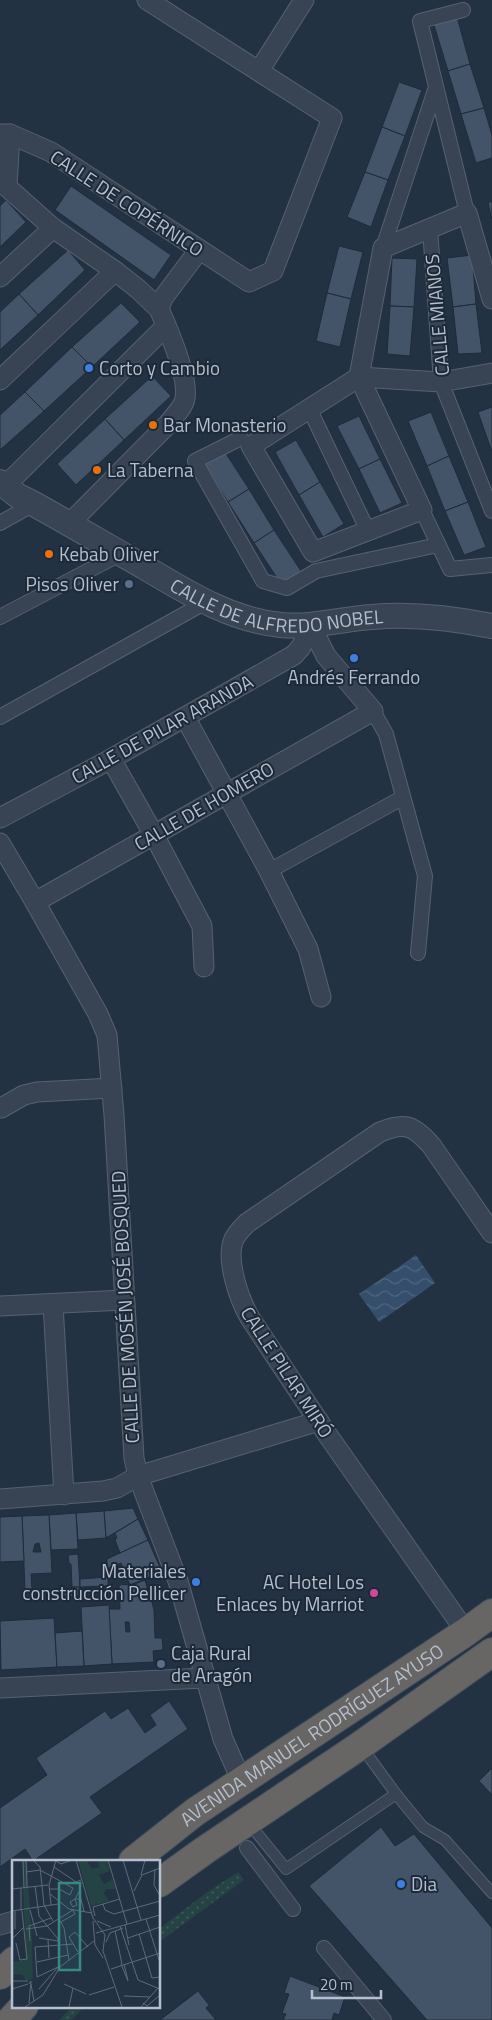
<svg xmlns="http://www.w3.org/2000/svg" width="492" height="2020" font-family="'Titillium Web',sans-serif">
<defs>
<pattern id="grass-dots" width="8" height="8" patternUnits="userSpaceOnUse" patternTransform="scale(1.25)"><rect width="8" height="8" fill="#254244"/><path d="M2 2h.1M6 6h.1" fill="none" stroke="#425c5e" stroke-width="1.8" stroke-linecap="round"/></pattern>
<pattern id="water-waves" width="16" height="10" patternUnits="userSpaceOnUse" patternTransform="scale(1.25)"><rect width="16" height="10" fill="#354e6c"/><path d="M0 5q4-4 8 0t8 0" fill="none" stroke="#506680"/></pattern>
</defs>
<rect width="100%" height="100%" fill="#233243"/>
<g fill="url(#grass-dots)">
<path d="M238 1872 244 1880 159 1942V1929L206 1893Z"/>
<path d="M73 2006H85L71 2020H59Z"/>
</g>
<path fill="url(#water-waves)" d="M416 1255 435 1283 379 1322 359 1294Z"/>
<g fill="#445468" stroke="#1e2b3a" fill-rule="evenodd">
<path d="M457 17 470 64 448 71 434 25Z"/>
<path d="M470 64 484 108 461 114 448 71Z"/>
<path d="M399 82 422 90 405 136 382 127Z"/>
<path d="M484 108 492 135V158L476 163 461 114Z"/>
<path d="M382 127 405 136 388 180 365 172Z"/>
<path d="M365 172 388 180 371 227 347 217Z"/>
<path d="M71 186 171 255 154 280 55 210Z"/>
<path d="M6 200 26 222 0 247V206Z"/>
<path d="M492 201V219L488 203Z"/>
<path d="M339 246 363 252 351 299 327 293Z"/>
<path d="M68 250 85 270 38 315 19 294Z"/>
<path d="M472 255 476 304 453 307 447 258Z"/>
<path d="M392 258 417 259 414 307 390 306Z"/>
<path d="M327 293 351 299 340 347 316 341Z"/>
<path d="M19 294 38 315 0 350V312Z"/>
<path d="M121 303 140 322 92 367 72 347Z"/>
<path d="M476 304 482 353 458 354 453 307Z"/>
<path d="M390 306 414 307 410 356 387 354Z"/>
<path d="M72 347 92 367 44 411 25 392Z"/>
<path d="M152 376 171 396 124 440 105 419Z"/>
<path d="M25 392 44 411 0 450V415Z"/>
<path d="M492 407V452L478 412Z"/>
<path d="M431 412 449 456 427 466 408 421Z"/>
<path d="M359 416 380 459 359 469 337 426Z"/>
<path d="M105 419 124 440 76 485 57 464Z"/>
<path d="M296 440 320 482 299 495 275 452Z"/>
<path d="M223 449 249 489 228 502 202 461Z"/>
<path d="M449 456 468 502 445 511 427 466Z"/>
<path d="M380 459 402 503 380 513 359 469Z"/>
<path d="M320 482 344 524 323 537 299 495Z"/>
<path d="M249 489 274 530 254 543 228 502Z"/>
<path d="M468 502 486 547 464 555 445 511Z"/>
<path d="M274 530 301 571 281 584 254 543Z"/>
<path d="M133 1508 138 1519 106 1538 104 1511Z"/>
<path d="M104 1511 106 1538 78 1540 76 1513Z"/>
<path d="M76 1513 78 1549 51 1550 49 1515Z"/>
<path d="M49 1515 52 1573 31 1574 32 1589 25 1590 22 1516ZM39 1543 41 1552H33L35 1544Z"/>
<path d="M22 1516 24 1561 0 1562V1517Z"/>
<path d="M138 1519 148 1540 120 1553 115 1540 117 1538 115 1533Z"/>
<path d="M148 1540 162 1572 130 1585 121 1563 107 1569V1559Z"/>
<path d="M78 1554 80 1587H72L71 1564H69L68 1555Z"/>
<path d="M108 1577V1586L80 1587V1579Z"/>
<path d="M145 1580 147 1587 146 1596 150 1595 154 1610 155 1638H162L163 1648 162 1650 153 1651 154 1662 112 1664 109 1609H120L119 1585 135 1584ZM125 1622H129L130 1632H126Z"/>
<path d="M80 1587V1596L62 1597V1588Z"/>
<path d="M109 1605 112 1664 84 1666 81 1607Z"/>
<path d="M54 1618 57 1667 1 1670 0 1621Z"/>
<path d="M82 1631 84 1666 57 1667 55 1633Z"/>
<path d="M169 1701 188 1729 90 1797 102 1813 33 1861 25 1849 0 1867V1808L47 1775 36 1758 105 1711 111 1719 128 1708 145 1733 156 1725 150 1715Z"/>
<path d="M491 1769 492 1770V1795L479 1781Z"/>
<path d="M381 1827 395 1846 414 1834 492 1928V2020H427L309 1886Z"/>
<path d="M290 1976 345 1997 339 2015 334 2013 332 2020H283L286 2014 282 2013 289 1994 284 1993Z"/>
<path d="M198 1991 209 2005 206 2008 216 2020H160Z"/>
</g>
<g fill="none" stroke-linecap="round" stroke-linejoin="round">
<g stroke="#566270" stroke-width="12">
<g id="service">
<path d="M396 1794 423 1827 445 1840 492 1893"/>
<path d="M248 1822 286 1869 396 1794 361 1746"/>
</g>
</g>
<g stroke="#566270" stroke-width="16">
<g id="pedestrian">
<path d="M463 10 420 21 467 213"/>
<path d="M430 229 441 382 492 511"/>
<path d="M383 248 436 87"/>
<path d="M309 408 368 531"/>
<path d="M241 438 195 461 263 581 287 588 316 571 438 545"/>
<path d="M422 510 450 569 492 565"/>
<path d="M0 523 34 504"/>
<path d="M0 617 120 554"/>
<path d="M373 711 386 734 425 876 418 953"/>
<path d="M0 717 206 602"/>
<path d="M269 871 402 798"/>
<path d="M247 1848 293 1909"/>
<path d="M324 1948 384 2020"/>
</g>
</g>
<g stroke="#566270" stroke-width="21">
<g id="minor">
<path d="M259 71 304 0"/>
<path d="M0 134H10L51 152 249 282 273 271 332 118 147 0"/>
<path d="M10 134 7 187 53 228 115 271 138 289 159 309"/>
<path d="M0 277 53 228"/>
<path d="M492 299 467 213 383 248 359 377 422 510 313 552 251 446 359 377 441 382 492 373"/>
<path d="M0 380 115 271"/>
<path d="M6 485 166 326"/>
<path d="M69 524 168 424C174 416 184 407 185 398 189 377 168 329 159 309L163 298 199 250"/>
<path d="M185 717 269 871 308 949 321 997"/>
<path d="M111 759 154 835 202 926 204 967"/>
<path d="M0 818 111 759 294 655 301 647 311 626"/>
<path d="M0 843 35 902 98 1014 107 1035 114 1115 134 1458 138 1476 178 1581 223 1739 242 1782"/>
<path d="M35 902 373 711 326 656 311 626"/>
<path d="M1 1108 24 1095 37 1092 112 1088"/>
<path d="M53 1304 64 1495"/>
<path d="M0 1306 124 1300"/>
<path d="M0 1499 103 1491 117 1488 138 1476 319 1421"/>
<path d="M466 1632 327 1434 250 1318C239 1299 225 1259 234 1239 237 1233 242 1228 247 1223L380 1132C405 1122 413 1125 431 1145L492 1233"/>
<path d="M0 1688 204 1678"/>
<path d="M0 1925 14 1921"/>
</g>
</g>
<g stroke="#566270" stroke-width="26">
<g id="tertiary">
<path id="s1" d="M0 482 18 496 34 504C72 525 109 547 146 568 188 593 231 620 281 625 312 628 341 619 372 617 413 613 452 618 492 626"/>
</g>
</g>
<g stroke="#424f5d" stroke-width="30">
<g id="trunk">
<path id="s2" d="M133 1861 195 1812 466 1632 492 1613"/>
<path d="M159 1883 205 1850 361 1745 492 1652"/>
<path d="M0 1975 14 1961"/>
<path d="M11 2020 24 2006"/>
</g>
</g>
<use href="#service" stroke="#384453" stroke-width="10"/>
<use href="#pedestrian" stroke="#384453" stroke-width="14"/>
<use href="#minor" stroke="#384453" stroke-width="19"/>
<use href="#tertiary" stroke="#384453" stroke-width="24"/>
<use href="#trunk" stroke="#686664" stroke-width="28"/>
</g>
<g fill="#3f7fe0" stroke="#1c2938" stroke-width="2">
<circle cx="89" cy="368" r="5"/>
<circle cx="354" cy="658" r="5"/>
<circle cx="196" cy="1582" r="5"/>
<circle cx="401" cy="1884" r="5"/>
</g>
<g fill="#e8710a" stroke="#1c2938" stroke-width="2">
<circle cx="153" cy="425" r="5"/>
<circle cx="97" cy="470" r="5"/>
<circle cx="49" cy="554" r="5"/>
</g>
<g fill="#5c6f8a" stroke="#1c2938" stroke-width="2">
<circle cx="129" cy="584" r="5"/>
<circle cx="161" cy="1664" r="5"/>
</g>
<circle fill="#d1479c" stroke="#1c2938" stroke-width="2" cx="374" cy="1593" r="5"/>
<g text-anchor="middle" stroke-width="4" stroke-linejoin="round" paint-order="stroke">
<g font-size="19" fill="#b5bfcd" stroke="#1c2938">
<text transform="translate(127 203) rotate(33)" y="7">CALLE DE COPÉRNICO</text>
<text transform="translate(437 315) rotate(-95)" y="7">CALLE MIANOS</text>
<text dy="7" stroke="none"><textPath href="#s1" startOffset="310">CALLE DE ALFREDO NOBEL</textPath></text>
<text transform="translate(162 729) rotate(-29)" y="7">CALLE DE PILAR ARANDA</text>
<text transform="translate(204 806) rotate(-30)" y="7">CALLE DE HOMERO</text>
<text transform="translate(125 1307) rotate(-93)" y="7">CALLE DE MOSÉN JOSÉ BOSQUED</text>
<text transform="translate(287 1372) rotate(57)" y="7">CALLE PILAR MIRÓ</text>
<text dy="7" stroke="none"><textPath href="#s2" startOffset="219">AVENIDA MANUEL RODRÍGUEZ AYUSO</textPath></text>
</g>
<g font-size="19" fill="#b5bfcd" stroke="#1c2938" text-anchor="start">
<text x="99" y="375">Corto y Cambio</text>
<text x="163" y="432">Bar Monasterio</text>
<text x="107" y="477">La Taberna</text>
<text x="59" y="561">Kebab Oliver</text>
<text x="119" y="591" text-anchor="end">Pisos Oliver</text>
<text x="354" y="684" text-anchor="middle">Andrés Ferrando</text>
<text x="186" y="1578" text-anchor="end">Materiales<tspan x="186" dy="22">construcción Pellicer</tspan></text>
<text x="364" y="1589" text-anchor="end">AC Hotel Los<tspan x="364" dy="22">Enlaces by Marriot</tspan></text>
<text x="171" y="1660">Caja Rural<tspan x="171" dy="22">de Aragón</tspan></text>
<text x="411" y="1891">Dia</text>
</g>
</g>
<g transform="translate(12 1860)">
<rect width="148" height="148" fill="#233243"/>
<path d="M10 0H15L20 83 21 119 14 121 10 115 0 114V102L14 100ZM66 0H75L80 9 87 7V0H95L98 11 87 15 92 24 100 19 104 29H94L92 33 97 41 79 46Z" fill="#254244"/>
<path fill="none" stroke="#5d6a7a" stroke-width="1" d="M11 0 12 28M14 0 15 27M21 0 28 7 32 45 41 61M64 0 81 58 93 75 91 91 110 147M96 0 115 64M111 0 129 60M44 1 49 4 60 0M42 7 64 22 69 20M143 9 142 25 148 36M14 12 28 10 61 28 58 35 47 29H37M129 15 133 0M23 26 27 56 46 79 47 88M0 29 36 25M122 31 130 15 148 8M38 34 57 49 80 53M69 39H63L58 42 61 47 65 45 63 39 67 32 71 47 72 52M91 44 93 50 102 54 148 41M39 45 37 25 44 0M18 50 25 76M0 51 46 44M9 51V28M83 56 81 47 108 39M47 59 52 68 57 100M134 59 148 103M81 61 83 85 91 98M85 61 99 67M49 62 63 54 61 50M113 65 117 85M108 66 126 120 148 129M3 69V51M14 69 35 66 61 50M103 71 110 104M84 73 148 55M127 74 140 118 148 117M27 78 46 81M116 78 148 67M0 79 12 67M36 79 37 98M18 81 17 66 39 58M94 82 98 73 111 68M4 83 8 100 15 99 10 51M23 87 25 117 46 107M23 87 61 84M66 92 57 77 63 72 76 87M25 102 56 95M109 104 116 121 112 104M99 109 148 93M0 121H16M17 124 19 121 17 143M19 124 22 141M52 124 74 134M0 129 16 124M27 129 46 107M77 135 102 127M112 136 138 137M131 143 135 146 148 135M13 147 31 135 48 107 82 81M57 147 61 128M129 147 146 128"/>
<path fill="#388886" fill-opacity="0.15" stroke="#388886" stroke-width="2.5" d="M47 23H68V110H47Z"/>
<rect width="148" height="148" fill="none" stroke="#b5bfcd" stroke-width="2.5"/>
</g>
<path d="M312 1990v8h69v-8" fill="none" stroke="#b5bfcd" stroke-width="2.5"/>
<text x="320" y="1990" font-size="15" fill="#b5bfcd" stroke="#1c2938" stroke-width="4" paint-order="stroke">20 m</text>
</svg>
